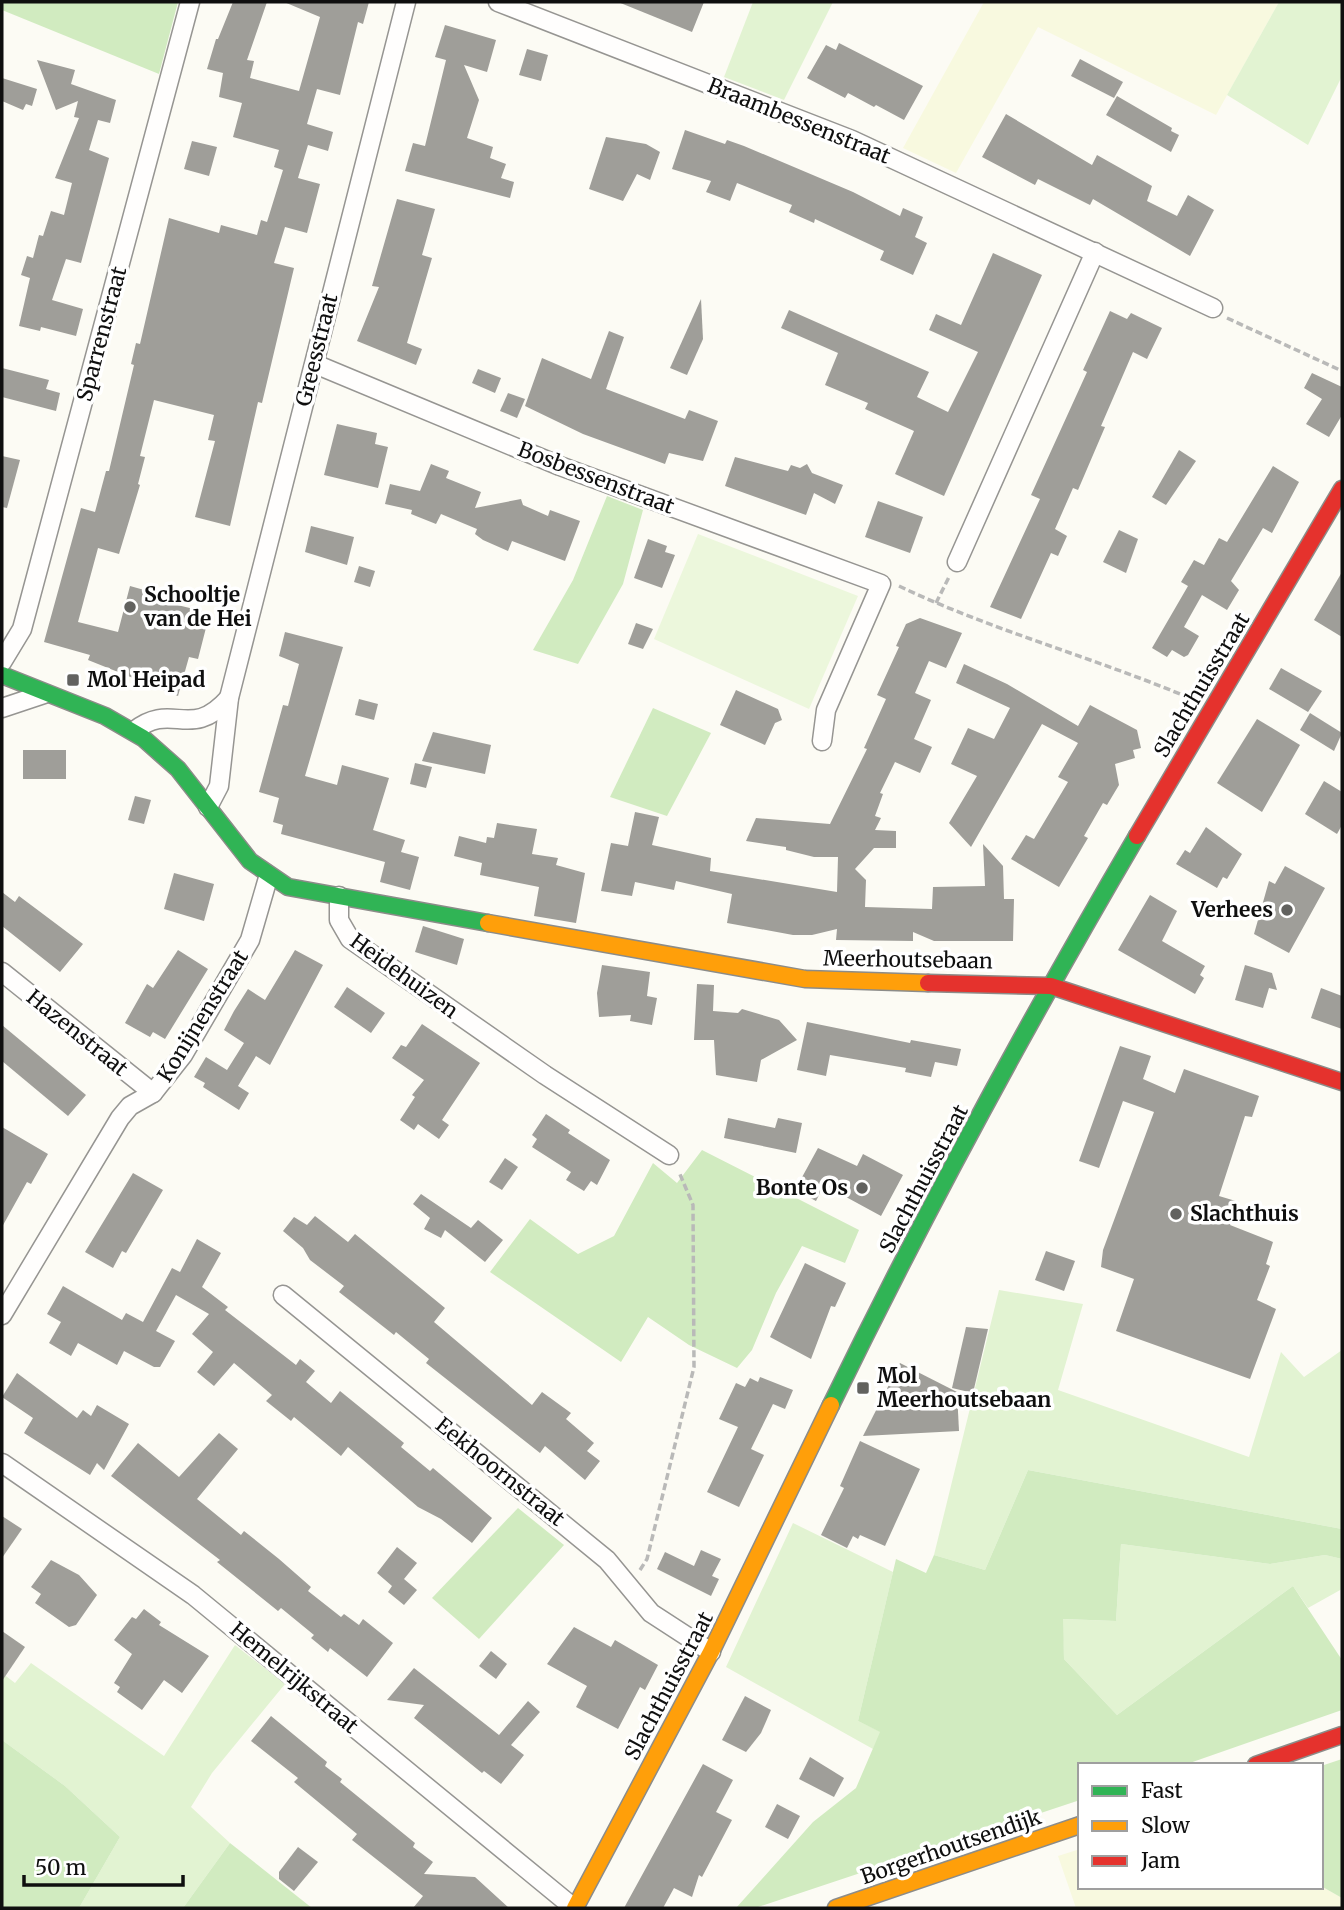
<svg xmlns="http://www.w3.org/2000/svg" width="1344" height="1910" font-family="Merriweather,serif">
<rect width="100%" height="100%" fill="#fcfbf4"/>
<g fill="#f8f9df">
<path d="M984 2H1279L1216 115 1038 27 956 173 903 148Z"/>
<path d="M1080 1849V1887L1321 1886 1342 1898V1908H1076L1058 1856Z"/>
</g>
<g fill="#e2f3d2">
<path d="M753 2H833L784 100 724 77Z"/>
<path d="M1279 2H1342V76L1308 145 1227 95Z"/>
<path d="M999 1290 1083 1304 1058 1390 1249 1457 1281 1352 1304 1377 1342 1350V1529L1028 1470 985 1570 934 1555Z"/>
<path d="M793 1523 893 1572 858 1721 881 1732 873 1749 726 1667Z"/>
<path d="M1121 1544 1270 1564 1325 1555 1342 1559V1589L1308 1608 1293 1586 1117 1715 1064 1659 1062 1619 1116 1621Z"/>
<path d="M235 1645 285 1684 212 1773 191 1807 230 1843 183 1908H79L120 1837 65 1786 2 1740V1673L15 1683 31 1663 164 1756Z"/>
</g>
<g fill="#d1ebc0">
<path d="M2 2H178L159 74 2 10Z"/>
<path d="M607 496 643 510 623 584 578 664 533 650 573 580Z"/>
<path d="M653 708 711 733 667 816 610 797Z"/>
<path d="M702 1150 859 1230 845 1263 802 1246 776 1293 752 1350 737 1368 689 1345 648 1317 621 1362 490 1272 530 1219 578 1254 614 1236 653 1163 677 1183Z"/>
<path d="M1028 1470 1342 1529V1559L1325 1555 1270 1564 1121 1544 1116 1621 1063 1619 1064 1659 1117 1715 1293 1586 1342 1660V1710L1184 1765H1080V1800L755 1908H736L813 1822 856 1788 880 1732 858 1721 896 1559 926 1573 934 1555 985 1570Z"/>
<path d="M518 1508 564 1545 479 1639 432 1598Z"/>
<path d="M2 1740 65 1786 120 1837 79 1908H2Z"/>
<path d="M1342 1759V1898L1321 1886V1766Z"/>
<path d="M230 1843 312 1908H183Z"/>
</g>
<path fill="#ecf7dc" d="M698 534 858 596 809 709 654 639Z"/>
<g fill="#9f9e99">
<path d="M233 2H267L247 60 254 61 250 78 299 91 320 17 284 2H369L363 24 358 22 340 95 317 89 307 124 333 132 328 151 308 145 298 178 320 184 307 233 285 227 274 263 294 268 262 403 258 402 230 526 195 517 215 441 208 440 214 415 154 400 140 456 145 457 138 484 140 485 119 554 98 548 78 622 118 632 130 586 162 595 161 601 202 611 200 618 208 620 198 659 189 657 178 696 88 660 90 655 44 642 81 508 95 512 106 471H109L134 365 131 364 136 343 140 344 169 218 219 233 221 225 257 235 261 220 267 222 283 170 274 167 279 150 233 137 242 103 219 97 223 73 207 69 216 39H218Z"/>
<path d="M618 2H704L692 32Z"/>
<path d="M445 25 496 40 487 72 464 65 479 100 467 138 493 147 490 158 506 164 501 178 514 182 510 198 405 171 413 143 425 146 446 60 435 57Z"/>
<path d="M839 43 923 86 904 120 876 105 874 107 848 93 845 98 807 78 826 45 836 50Z"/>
<path d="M527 49 548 55 541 81 519 75Z"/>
<path d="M1080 59 1123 82 1114 98 1071 76Z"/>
<path d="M37 60 75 70 71 84 116 100 110 123 98 120 89 150 109 158 81 263 66 259 52 300 83 309 76 336 41 327 40 331 19 326 30 278 21 275 27 256 33 258 39 235 43 236 51 211 64 215 72 183 55 178 79 118 74 117 78 101 56 110Z"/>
<path d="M2 78 37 89 32 106 26 104 23 110 2 101Z"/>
<path d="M1117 96 1172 128 1171 131 1179 135 1171 152 1106 115Z"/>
<path d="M1006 114 1092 165 1097 155 1152 186 1147 201 1177 216 1188 195 1214 210 1190 256 1093 199 1090 205 1038 179 1035 185 982 157Z"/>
<path d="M685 130 725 144 727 140 744 146 853 192 900 216 903 208 923 217 915 237 927 243 913 275 880 260 884 251 815 219 814 223 789 212 792 205 737 183 730 201 706 192 711 181 672 169Z"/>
<path d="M606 137 646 144 660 152 650 180 637 174 623 201 589 189Z"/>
<path d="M192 141 217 147 209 176 184 169Z"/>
<path d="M397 199 435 209 422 255 432 258 407 343 422 349 416 365 357 341 379 287 372 286Z"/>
<path d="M993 253 1042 275 944 496 895 474 914 431 865 409 868 403 825 385 838 353 781 328 789 310 929 372 917 397 948 412 978 352 929 330 936 314 961 325Z"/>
<path d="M701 299 703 339 687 375 670 368Z"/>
<path d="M1110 311 1127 319 1131 313 1162 328 1147 359 1133 352 1101 426 1105 427 1078 490 1073 488 1055 529 1067 536 1058 556 1051 553 1021 619 990 607 1040 499 1031 495 1087 372 1083 370Z"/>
<path d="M609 331 624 337 606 389 685 419 689 410 718 421 703 461 669 453 665 464 583 434 525 406 542 358 591 379Z"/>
<path d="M2 368 49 380 46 389 60 393 56 411 2 397Z"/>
<path d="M478 369 501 378 495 393 472 383Z"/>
<path d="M1312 373 1342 387V415L1329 437 1306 424 1322 399 1304 388Z"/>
<path d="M508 393 525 399 517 418 500 411Z"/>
<path d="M337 424 377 433 375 444 388 447 378 488 324 475Z"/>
<path d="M1179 450 1196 461 1166 505 1152 497Z"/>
<path d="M2 456 20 460 7 508 2 507Z"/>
<path d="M735 457 788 471 791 465 800 468 807 464 812 473 843 485 835 504 814 493 806 515 725 486Z"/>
<path d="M431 464 449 471 446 478 481 492 475 508 521 499 523 505 548 516 550 510 580 521 565 561 512 541 508 551 483 540 475 534 477 529 441 514 436 524 411 514 412 510 385 504 390 484 420 491Z"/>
<path d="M1273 466 1299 482 1272 533 1263 528 1231 581 1239 590 1227 610 1202 595 1184 627 1199 636 1188 655 1184 657 1172 650 1167 657 1152 648 1188 586 1181 582 1194 560 1204 565 1219 538 1227 542Z"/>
<path d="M878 501 923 517 910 553 865 537Z"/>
<path d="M311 526 354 537 347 565 305 552Z"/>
<path d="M1119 530 1138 539 1126 573 1103 562Z"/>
<path d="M648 539 667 546 665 552 675 555 662 588 634 578Z"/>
<path d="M359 566 375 571 370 587 354 582Z"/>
<path d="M1342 572V637L1314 620Z"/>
<path d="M920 618 962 633 946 668 929 661 915 693 931 700 914 739 932 747 920 773 895 762 880 793 883 794 875 816 881 818 875 830 896 831V848H874L855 869 866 880 865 907 932 909 933 887 985 886 983 844 1003 866 1004 899H1014L1013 941H934L913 932V941L836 940 837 929 812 935H793L727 923 732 894 676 881 674 890 635 882 632 896 601 891 611 843 628 846 635 812 659 817 652 845 711 858 710 871 837 892 838 857H814L786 850V847L746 841 756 818 830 824 867 749 864 748 886 699 877 695 899 647 896 646 906 624Z"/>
<path d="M636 623 653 629 643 649 628 644Z"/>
<path d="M285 632 343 647 305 776 337 785 342 765 389 778 373 830 405 840 401 852 419 857 410 890 380 882 385 862 281 834 283 825 273 822 279 798 259 792 283 705 288 706 299 664 279 656Z"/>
<path d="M964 664 1007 684 1078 726 1090 705 1137 730 1141 748 1133 750 1135 758 1115 764 1119 785 1107 805 1103 803 1084 836 1088 838 1059 887 1011 859 1026 835 1034 839 1068 782 1058 777 1078 743 1042 724 971 847 949 823 977 776 951 764 968 728 994 739 1010 708 956 683Z"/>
<path d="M1281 668 1322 691 1308 712 1269 689Z"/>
<path d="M736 690 778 709 782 720 775 723 765 745 720 725Z"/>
<path d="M359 699 378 704 374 720 355 715Z"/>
<path d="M1310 713 1342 733 1334 751 1300 730Z"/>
<path d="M1257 719 1300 745 1262 812 1217 783Z"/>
<path d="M433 732 491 745 485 774 422 761Z"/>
<rect x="23" y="750" width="43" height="29"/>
<path d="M415 763 432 767 426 788 410 784Z"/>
<path d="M1324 781 1342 792V825L1337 834 1305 814Z"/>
<path d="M135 796 151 800 144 824 128 820Z"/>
<path d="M497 823 537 829 532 854 558 858 556 865 585 873 576 923 534 916 539 887 480 875 482 863 454 856 459 836 486 843 487 837 494 838Z"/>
<path d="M1206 827 1242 854 1227 879 1223 877 1217 888 1176 864 1185 850 1190 853Z"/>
<path d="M1285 866 1325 888 1289 953 1254 934 1269 881 1275 884Z"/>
<path d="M174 873 214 884 204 921 164 909Z"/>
<path d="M2 892 15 902 19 896 83 944 60 972 2 926Z"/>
<path d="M1150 895 1177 911 1162 941 1205 966 1200 975 1204 978 1195 994 1118 950Z"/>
<path d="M423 926 464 939 457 965 415 952Z"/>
<path d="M178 950 208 969 165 1039 153 1032 150 1037 125 1023 147 984 153 988Z"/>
<path d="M295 950 323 965 270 1065 256 1056 238 1086 249 1093 239 1110 203 1087 205 1083 194 1077 206 1057 227 1070 244 1043 224 1030 234 1011 248 989 265 1000Z"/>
<path d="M602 965 650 972 647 996 657 998 652 1025 630 1021 631 1015 599 1017 597 993Z"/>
<path d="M1245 965 1272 973 1277 990 1269 988 1263 1008 1235 1000Z"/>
<path d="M697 984 714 985 713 1011 738 1013 742 1009 779 1020 797 1040 761 1060 757 1082 716 1075 714 1040H694Z"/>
<path d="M347 987 385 1013 371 1033 334 1007Z"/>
<path d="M1321 988 1342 996V1029L1311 1018Z"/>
<path d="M807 1022 910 1043 911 1040 961 1049 957 1066 935 1062 931 1077 905 1072 906 1068 830 1055 826 1076 797 1070Z"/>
<path d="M422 1024 480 1063 442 1120 449 1125 439 1139 418 1124 414 1130 400 1120 415 1097 412 1095 424 1080 392 1058 401 1045 406 1047Z"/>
<path d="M2 1025 86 1095 68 1116 2 1061Z"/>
<path d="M1120 1046 1151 1056 1143 1079 1175 1093 1184 1069 1259 1096 1252 1117 1245 1116 1219 1196 1239 1202 1230 1225 1273 1242 1266 1264 1270 1266 1257 1300 1276 1309 1250 1379 1116 1331 1134 1279 1101 1267 1103 1250 1154 1112 1123 1101 1099 1168 1079 1161Z"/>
<path d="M546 1114 570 1130 568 1133 610 1160 597 1185 591 1181 584 1191 566 1180 571 1172 532 1147 537 1139 532 1135Z"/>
<path d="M728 1118 775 1128 778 1118 802 1123 796 1153 724 1138Z"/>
<path d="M2 1127 48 1154 31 1184 27 1182 2 1227Z"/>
<path d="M818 1148 857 1166 863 1154 903 1175 881 1216 824 1185 816 1201 795 1190Z"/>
<path d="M505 1158 518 1167 502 1190 489 1182Z"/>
<path d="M133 1173 163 1190 126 1253 122 1251 113 1268 85 1252Z"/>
<path d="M421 1194 471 1228 478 1220 503 1240 485 1262 445 1230 441 1238 424 1229 430 1218 413 1204Z"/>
<path d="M315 1216 348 1242 355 1234 445 1308 434 1322 532 1405 542 1392 571 1413 566 1419 594 1443 587 1451 600 1461 585 1480 545 1446 540 1453 426 1363 429 1359 396 1332 394 1335 339 1292 344 1286 310 1260 303 1248 283 1231 294 1217 307 1225Z"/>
<path d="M197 1239 221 1253 202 1287 228 1307 225 1310 296 1365 300 1359 315 1371 306 1382 331 1403 340 1391 404 1443 401 1447 430 1471 433 1468 492 1518 472 1543 441 1519 418 1507 348 1447 341 1456 294 1417 291 1421 266 1401 272 1395 234 1363 214 1386 197 1372 213 1352 192 1334 209 1314 176 1295 156 1331 175 1341 160 1367H154L124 1351 117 1365 78 1343 71 1356 49 1343 61 1322 47 1314 63 1286 122 1320 126 1313 143 1322 172 1268 180 1272Z"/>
<path d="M1046 1251 1075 1261 1064 1291 1035 1280Z"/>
<path d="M805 1263 846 1283 835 1307 831 1306 811 1359 770 1337Z"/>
<path d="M966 1327 988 1329 973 1393 952 1388Z"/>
<path d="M900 1363 957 1392 959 1431 863 1436Z"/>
<path d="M17 1373 77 1418 83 1410 91 1416 97 1405 129 1424 104 1470 97 1463 90 1475 24 1433 33 1418 2 1397Z"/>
<path d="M760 1377 793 1390 785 1409 773 1404 751 1449 764 1455 739 1507 707 1492 738 1427 719 1419 736 1383 745 1387 750 1378 758 1382Z"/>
<path d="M219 1433 238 1449 197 1499 241 1535 244 1531 279 1559 311 1587 308 1591 341 1617 344 1614 359 1625 363 1619 393 1643 367 1677 330 1648 328 1652 311 1638 314 1635 281 1608 278 1611 217 1562 220 1560 111 1476 138 1443 179 1477Z"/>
<path d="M860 1441 920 1469 885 1546 860 1535 858 1539 853 1536 847 1548 821 1535 844 1488 840 1486Z"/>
<path d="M2 1516 22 1529 2 1558Z"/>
<path d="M397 1547 417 1563 404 1579 417 1590 404 1605 388 1592 392 1586 377 1573Z"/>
<path d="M701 1550 721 1559 712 1576 719 1579 711 1596 657 1569 665 1552 694 1566Z"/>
<path d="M51 1560 79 1575 97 1595 76 1625 69 1627 35 1603 41 1594 31 1587Z"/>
<path d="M144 1609 161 1622 159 1625 209 1656 182 1693 164 1680 142 1710 117 1692 120 1687 114 1683 132 1654 114 1640 132 1617 136 1619Z"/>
<path d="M574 1627 611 1647 615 1640 658 1665 645 1690 640 1687 618 1729 576 1707 587 1686 547 1664Z"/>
<path d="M2 1631 25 1647 2 1681Z"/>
<path d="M491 1651 507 1664 496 1679 479 1666Z"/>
<path d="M414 1668 499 1735 528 1701 540 1712 511 1745 524 1755 501 1784 484 1771 482 1773 414 1718 424 1705 387 1700Z"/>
<path d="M745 1696 771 1710 761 1733 746 1752 722 1740Z"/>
<path d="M271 1716 327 1762 325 1766 342 1779 340 1782 415 1843 413 1847 433 1862 424 1874 475 1877 509 1908H413L423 1896 352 1840 357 1834 294 1782 298 1778 251 1741Z"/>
<path d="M810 1757 844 1778 834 1797 799 1779Z"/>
<path d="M703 1764 733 1780 716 1812 732 1820 702 1877 699 1875 692 1897 674 1888 663 1908H624Z"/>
<path d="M777 1804 800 1816 788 1839 765 1827Z"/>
<path d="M298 1847 318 1862 294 1891 279 1879V1872Z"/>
</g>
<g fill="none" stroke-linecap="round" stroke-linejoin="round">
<g stroke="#969592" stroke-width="21">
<g id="street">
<path d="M498 2 852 140 1213 308"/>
<path d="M315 364 560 466 881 584 826 710 822 741"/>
<path d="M957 562 1095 252"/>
<path d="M2 662 22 629 190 2"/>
<path d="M2 708 44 694"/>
<path d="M134 731C173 700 190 742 229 698"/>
<path d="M208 807 219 786 229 698 406 2"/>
<path d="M339 896V920L350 939 545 1075 669 1155"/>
<path d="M2 972 153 1093"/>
<path d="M283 1295 607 1560 651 1613 711 1652"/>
<path d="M2 1315 120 1118 130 1106 153 1093 183 1055 250 940 268 878"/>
<path d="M2 1463 193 1595 574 1908"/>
</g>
</g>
<g stroke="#8c8c89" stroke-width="19">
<g id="fast">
<path d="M2 675 105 716 143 738 178 769 250 861 288 887 488 923"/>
<path d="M831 1405C925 1212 1028 1022 1137 836"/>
</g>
</g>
<g stroke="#8c8c89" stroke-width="19">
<g id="slow">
<path d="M488 923 805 979 928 983"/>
<path d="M575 1908 711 1652 831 1405"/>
<path d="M836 1908 1080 1825"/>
</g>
</g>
<g stroke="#8c8c89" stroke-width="19">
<g id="jam">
<path d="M1137 836 1342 489"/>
<path d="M928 983 1051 986 1342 1082"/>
<path d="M1256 1765 1342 1735"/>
</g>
</g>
<g stroke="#b9b9b8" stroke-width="3.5" stroke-dasharray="7 3.5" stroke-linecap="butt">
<path d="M1227 318 1342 371"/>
<path d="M899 586C993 631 1096 658 1192 699"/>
<path d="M936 603 949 577"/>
<path d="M640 1570 647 1559 694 1367 693 1205 679 1172"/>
</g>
<use href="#street" stroke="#fffefd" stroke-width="18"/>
<use href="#fast" stroke="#30b455" stroke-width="16"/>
<use href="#slow" stroke="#ff9f0a" stroke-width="16"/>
<use href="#jam" stroke="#e5322d" stroke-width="16"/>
</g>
<g fill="#62625f" stroke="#fff" stroke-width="2.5">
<circle cx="130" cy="607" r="7"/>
<rect x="66" y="673" width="14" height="14" rx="3.5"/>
<circle cx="1287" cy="910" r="7"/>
<circle cx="862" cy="1188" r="7"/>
<circle cx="1176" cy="1214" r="7"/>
<rect x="856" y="1381" width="14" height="14" rx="3.5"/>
</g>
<g text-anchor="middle" stroke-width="7" stroke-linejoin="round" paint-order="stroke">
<g font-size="21" fill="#0f0f0f" stroke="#fff">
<text transform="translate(799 121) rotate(22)" y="7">Braambessenstraat</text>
<text transform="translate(102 334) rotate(-75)" y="7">Sparrenstraat</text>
<text transform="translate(317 350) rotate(-76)" y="7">Greesstraat</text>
<text transform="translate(596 478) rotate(21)" y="7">Bosbessenstraat</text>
<text transform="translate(1202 685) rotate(-59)" y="7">Slachthuisstraat</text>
<text transform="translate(908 960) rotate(1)" y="7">Meerhoutsebaan</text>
<text transform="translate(404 976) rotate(36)" y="7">Heidehuizen</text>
<text transform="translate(203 1016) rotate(-58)" y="7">Konijnenstraat</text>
<text transform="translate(77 1033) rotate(39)" y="7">Hazenstraat</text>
<text transform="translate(924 1179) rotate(-62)" y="7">Slachthuisstraat</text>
<text transform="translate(500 1472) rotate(39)" y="7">Eekhoornstraat</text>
<text transform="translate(294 1678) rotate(40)" y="7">Hemelrijkstraat</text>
<text transform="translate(669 1686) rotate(-62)" y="7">Slachthuisstraat</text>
<text transform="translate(951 1847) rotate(-19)" y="7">Borgerhoutsendijk</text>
</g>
<g font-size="21" font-weight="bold" fill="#0f0f0f" stroke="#fff" text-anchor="start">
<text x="144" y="602">Schooltje<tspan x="144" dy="24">van de Hei</tspan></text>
<text x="87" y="687">Mol Heipad</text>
<text x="1273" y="917" text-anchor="end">Verhees</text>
<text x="848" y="1195" text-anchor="end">Bonte Os</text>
<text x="1190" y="1221">Slachthuis</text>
<text x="877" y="1383">Mol<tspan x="877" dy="24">Meerhoutsebaan</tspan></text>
</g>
</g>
<rect width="1344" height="1910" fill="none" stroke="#0f0f0f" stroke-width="7"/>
<rect x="1078" y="1763" width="245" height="126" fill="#ffffff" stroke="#9f9f9f" stroke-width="2"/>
<rect x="1092" y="1786" width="35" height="10" fill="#30b455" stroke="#9f9f9f" stroke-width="2"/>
<text x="1141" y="1798" font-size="21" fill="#0f0f0f">Fast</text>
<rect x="1092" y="1821" width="35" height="10" fill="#ff9f0a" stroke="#9f9f9f" stroke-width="2"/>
<text x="1141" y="1833" font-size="21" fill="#0f0f0f">Slow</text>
<rect x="1092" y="1856" width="35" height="10" fill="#e5322d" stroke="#9f9f9f" stroke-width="2"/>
<text x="1141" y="1868" font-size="21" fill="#0f0f0f">Jam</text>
<path d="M24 1875v10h159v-10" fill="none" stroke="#0f0f0f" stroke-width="3.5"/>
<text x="35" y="1875" font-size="21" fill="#0f0f0f" stroke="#ffffff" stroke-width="5" paint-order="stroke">50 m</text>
</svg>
